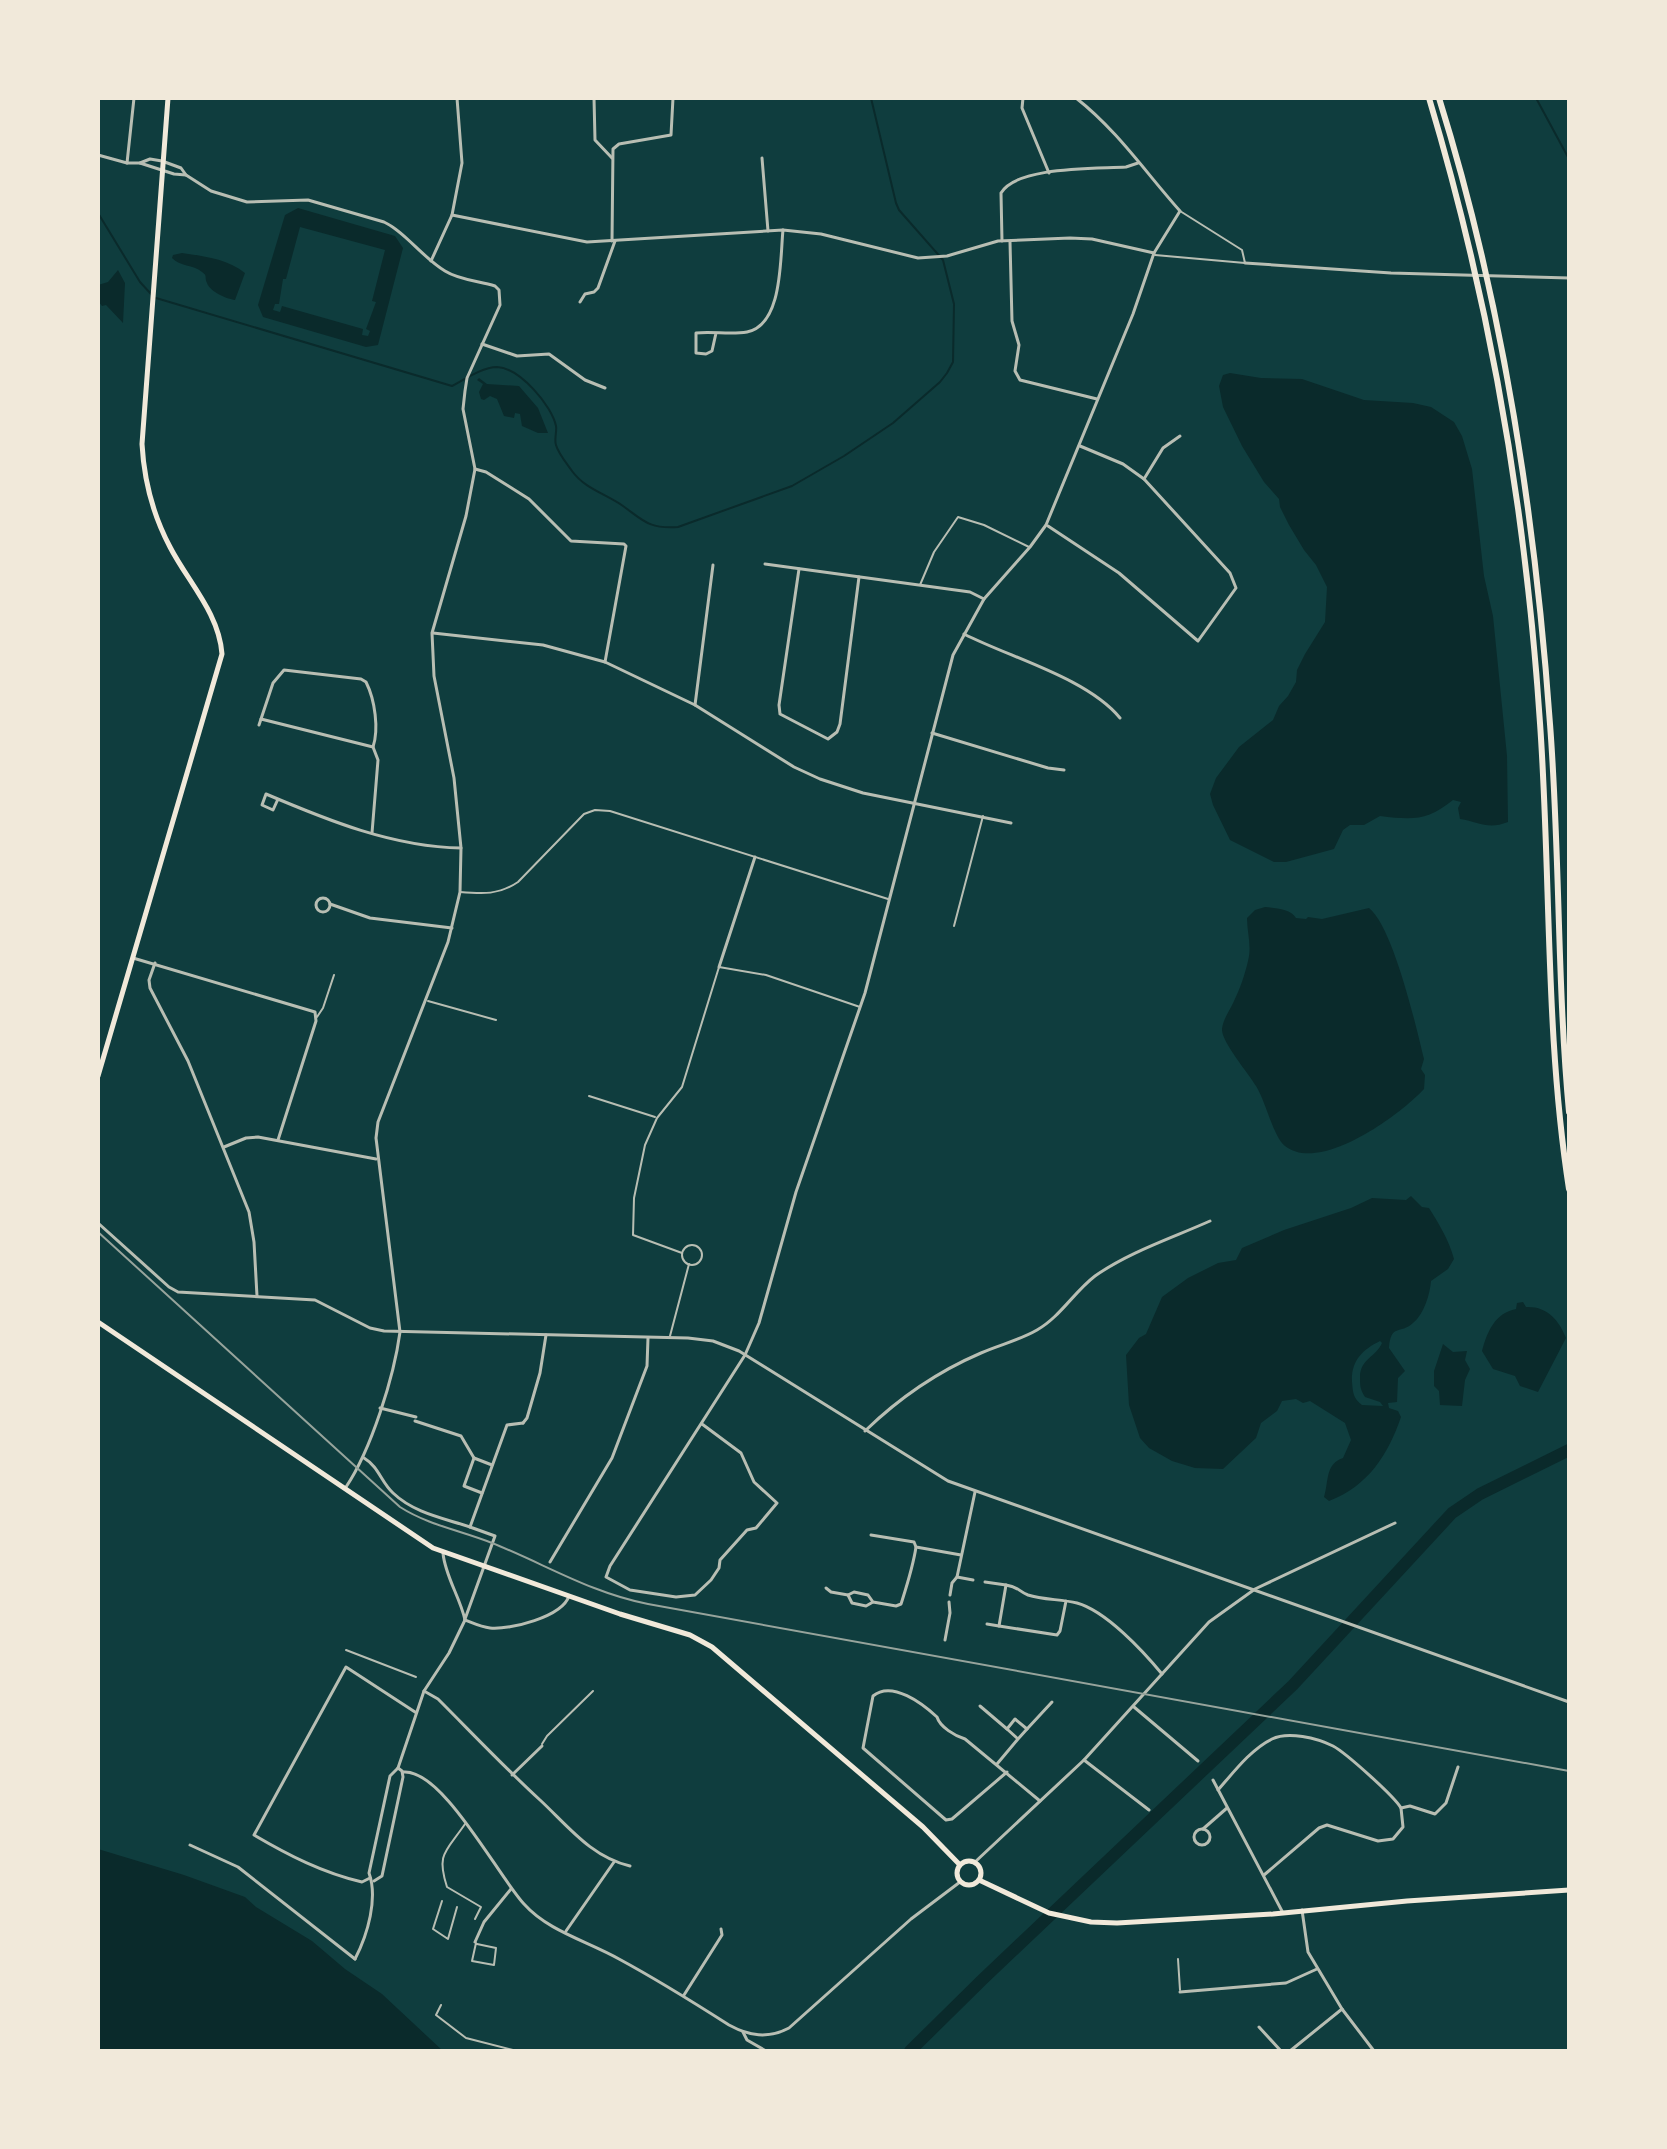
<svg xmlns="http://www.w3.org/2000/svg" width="1667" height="2149" font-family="Commissioner,sans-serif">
<rect width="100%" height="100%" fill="#0f3d3e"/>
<g fill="#0a2a2b" fill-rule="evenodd">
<path d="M298 208 395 236 403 248 378 345 366 347 263 317 258 305 285 215ZM300 227 385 250 372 301 376 302 366 329 370 331 368 336 362 335 363 329 282 306 280 312 273 310 275 304H279L283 279H286Z"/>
<path d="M182 253C203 256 228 259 245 273L235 300C227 299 210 292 207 283 204 277 208 276 202 272 193 264 180 267 172 258L173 255Z"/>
<path d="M118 270 125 283 123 323 106 305 102 306 98 301V285L108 282Z"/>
<path d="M1230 373 1261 378 1302 379 1364 400 1413 403 1431 407 1454 422 1462 436 1472 469 1484 576 1493 616 1507 756 1508 822C1488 830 1479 822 1460 819L1458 808 1461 802 1453 800C1427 821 1413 820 1380 816L1364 825H1350L1343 830 1334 849 1286 862H1274L1230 840 1213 805 1210 794 1216 778 1239 747 1273 720 1279 706 1288 696 1296 682 1297 670 1305 654 1325 622 1327 587 1316 565 1304 550 1289 525 1280 507 1279 499 1264 482 1242 446 1223 407 1219 386 1223 375Z"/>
<path d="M479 378 487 384 519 386 538 408 548 433H538L522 426 520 414 515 413 514 418 504 416 497 399 490 396 484 400 481 399 479 392 483 384 477 380Z"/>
<path d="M1265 907C1275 908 1291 909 1296 918L1306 919 1308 917 1322 919 1369 908C1393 927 1416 1026 1424 1059L1421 1069 1425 1075 1424 1089C1400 1115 1320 1174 1285 1146 1273 1136 1266 1102 1256 1086 1249 1074 1221 1041 1222 1029 1223 1019 1230 1010 1234 1001 1240 989 1245 974 1248 961 1252 946 1247 933 1247 918L1255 910Z"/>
<path d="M1411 1196 1422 1207 1429 1208C1439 1224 1449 1240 1454 1259L1448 1269 1431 1281C1430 1294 1424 1314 1413 1323 1400 1335 1391 1323 1389 1348L1405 1371 1398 1378 1397 1402 1388 1403 1389 1408 1398 1411 1401 1417C1388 1455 1368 1486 1329 1501L1324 1497C1329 1481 1325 1464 1343 1458L1351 1440 1345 1423 1310 1401 1303 1403 1296 1399 1282 1401 1277 1411 1261 1423 1256 1438 1223 1469 1195 1468 1172 1461 1149 1448 1140 1438 1129 1405 1126 1355 1139 1338 1146 1334 1162 1297 1188 1278 1218 1263 1236 1260 1242 1248 1284 1230 1351 1208 1372 1198 1406 1200ZM1380 1341 1382 1343C1376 1357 1360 1359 1360 1377 1360 1386 1360 1389 1365 1397L1380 1402 1383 1406 1362 1405C1353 1398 1353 1393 1352 1382 1351 1361 1362 1350 1380 1341Z"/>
<path d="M1523 1302 1526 1307C1547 1306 1559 1320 1566 1338L1538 1392 1520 1386 1515 1376 1493 1369 1482 1351C1487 1332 1495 1313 1516 1309L1517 1303Z"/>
<path d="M1443 1344 1453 1352 1467 1351 1465 1360 1470 1369 1465 1380 1462 1406 1440 1405 1439 1391 1434 1386V1371Z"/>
<path d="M98 1849 184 1875 245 1897 256 1907 312 1941 345 1969 382 1994 443 2051H98Z"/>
</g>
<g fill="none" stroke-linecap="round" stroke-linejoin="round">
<g stroke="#0a2a2b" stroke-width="2">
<path d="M1536 98 1569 159"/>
<path d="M98 213 140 282 151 294"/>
<path d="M156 298 452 386C465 379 483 367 497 367 520 368 552 406 556 426 557 432 554 439 556 445 558 453 567 464 572 471 585 489 606 494 623 506 644 521 649 529 678 527L792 486 844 456 893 423 940 382 947 373 953 362 954 304 943 260 899 210 896 203 871 98"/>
</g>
<path stroke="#0a2a2b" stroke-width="12" d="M910 2051 982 1980 1293 1685 1452 1513 1480 1494 1569 1450"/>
<g stroke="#b8beb3" stroke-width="2">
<path d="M1155 255 1245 263 1242 250 1180 211"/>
<path d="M920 585 934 552 958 517 984 525 1029 547"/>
<path d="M460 892C483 894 499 895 518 882L584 814 595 810 610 811 888 899"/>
<path d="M954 926 983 816"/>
<path d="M428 1001 496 1020"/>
<path d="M317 1017 323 1008 334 975"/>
<path d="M589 1096 655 1117"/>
<circle cx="692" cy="1255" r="10"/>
<path d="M682 1253 633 1235 634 1198 645 1145 657 1118 682 1087 719 967 766 975 860 1007"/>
<path d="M670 1336 689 1264"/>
<path d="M346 1650 416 1677"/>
<path d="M542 1744 547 1736 593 1691"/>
<path d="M465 1824C446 1852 436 1853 447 1887L481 1907 475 1919"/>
<path d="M442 1901 433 1929 448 1939 457 1907"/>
<path d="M476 1943 472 1961 494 1965 496 1948 477 1944"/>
<path d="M1178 1959 1180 1990"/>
<path d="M441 2005 436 2015 466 2038 517 2051"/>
</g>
<g stroke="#b8beb3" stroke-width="3">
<path d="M380 1408 416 1417"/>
<path d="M415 1421 461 1436 474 1458"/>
<path d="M482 1493 464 1486 474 1458 492 1465"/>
<path d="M465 1619 495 1536 470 1527 507 1425 523 1423"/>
<path d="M190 1845 238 1867 355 1959"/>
</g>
<g stroke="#b8beb3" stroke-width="3">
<path d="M594 98 595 140 612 158"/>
<path d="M1023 98 1022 108 1049 173"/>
<path d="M98 155 127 163H140L150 159 162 161 181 168 186 175 211 191 247 202 308 200 384 222C404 231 423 258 445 271 459 280 479 281 495 286L499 290 500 305 467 378 465 391 463 409 475 469 466 516 432 633 434 676 454 778 461 848 460 892 448 942 378 1122 376 1138 400 1332C394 1377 371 1450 346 1487"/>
<path d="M762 158 768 231"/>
<path d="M127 163 134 98"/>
<path d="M140 163 174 174 186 175"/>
<path d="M452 215 587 242 783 230 821 234 918 258 947 256 998 241 1070 238 1092 239 1154 253"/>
<path d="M612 241 613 149 619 144 671 135 673 98"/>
<path d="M1002 241 1001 193C1017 166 1096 169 1126 167L1138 163"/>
<path d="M1010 242 1012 321 1019 345 1015 371 1020 380 1097 399"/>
<path d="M431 261 452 215 462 163 457 98"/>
<path d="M1245 263 1391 273 1569 278"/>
<path d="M580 302 585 294 594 292 598 288 615 241"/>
<path d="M716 333 712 351 706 354 696 353V333C713 331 730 335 747 332 783 325 780 258 783 230"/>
<path d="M482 344 517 356 549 354 585 380 605 388"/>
<path d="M475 469 486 472 529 499 571 541 624 544 626 546 605 662"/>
<path d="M1144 479 1163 448 1180 436"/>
<path d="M1048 526 1119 573 1198 641 1236 588 1230 573 1144 479 1123 464 1080 446"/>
<path d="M765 564 970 592 984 599"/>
<path d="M799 569 779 705 780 714 828 739 837 732 840 724 859 577"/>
<path d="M433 633 543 645 605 662 695 705 794 767 820 779 863 793 1011 823"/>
<path d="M964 634C1011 658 1087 678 1120 718"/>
<path d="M695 705 713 565"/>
<path d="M261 719 273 683 284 670 361 679 366 682C375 700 379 729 373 747"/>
<path d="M259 725 261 719 373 747 378 760 372 833"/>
<path d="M932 733 1048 768 1064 770"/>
<path d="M278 799 273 810 262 805 266 794C327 820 393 847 461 848"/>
<circle cx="323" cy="905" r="7"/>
<path d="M330 904 370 918 452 928"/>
<path d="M133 958 315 1012 316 1021 278 1140"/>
<path d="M155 963 149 980 150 988 188 1061 249 1212 254 1242 257 1296"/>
<path d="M719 967 755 857"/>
<path d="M224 1147 246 1138 258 1137 376 1159"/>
<path d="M98 1223 169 1287 178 1292 315 1300 370 1328 384 1331 688 1338 713 1341 739 1351 948 1481 1569 1702"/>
<path d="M523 1423 527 1418 540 1373 546 1335"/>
<path d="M702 1424 741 1453 754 1482 777 1503 756 1528 747 1530 720 1560 719 1568 711 1580 695 1595 676 1597 630 1590 606 1577 610 1566 745 1355 759 1323 796 1192 865 993 953 655 984 599 1030 547 1046 525 1133 314 1154 253 1180 211C1146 173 1117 130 1076 98"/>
<path d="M865 1431C898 1399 939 1371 981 1353 999 1345 1020 1340 1037 1330 1060 1317 1074 1292 1095 1276 1129 1252 1172 1238 1210 1221"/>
<path d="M364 1458C379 1467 381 1482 393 1493 414 1513 443 1518 470 1527"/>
<path d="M871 1535 914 1542 916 1547 961 1555"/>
<path d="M443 1553C445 1576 460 1597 465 1620"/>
<path d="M550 1562 612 1458 647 1366 648 1338"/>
<path d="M957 1577 973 1580"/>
<path d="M985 1582 1006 1585"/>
<path d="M826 1588 831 1592 848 1595"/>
<path d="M950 1595 952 1583 957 1577 975 1492"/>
<path d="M1066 1601 1060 1631 1057 1635 999 1626 1006 1585C1019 1587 1018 1591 1028 1595 1043 1600 1061 1599 1077 1603 1106 1611 1143 1651 1162 1674"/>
<path d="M873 1602 866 1606 852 1603 848 1595 854 1592 868 1595 873 1602 896 1606 901 1604C907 1585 913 1567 916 1547"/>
<path d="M465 1620C473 1623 481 1627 490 1628 510 1630 562 1617 569 1596"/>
<path d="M987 1624 999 1626"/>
<path d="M945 1640 950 1613 949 1602"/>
<path d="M424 1691 438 1699C472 1733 505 1768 540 1800 568 1826 591 1857 630 1866"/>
<path d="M980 1706 1007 1729"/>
<path d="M1134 1707 1198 1761"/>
<path d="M1027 1729 1052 1702"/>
<path d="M1084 1760 1149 1810"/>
<path d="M997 1764 1018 1739 1007 1729 1015 1719 1027 1729 1018 1739"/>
<path d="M403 1772C442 1768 498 1876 524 1904 548 1931 587 1941 619 1959 656 1979 693 2002 729 2025 749 2036 768 2039 789 2028L911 1919 960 1882"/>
<path d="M1007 1772 952 1819 946 1820 863 1748 873 1696C892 1680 923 1704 937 1717 940 1727 955 1736 965 1739L1040 1801"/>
<path d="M512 1775 542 1746"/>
<path d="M1213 1780 1283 1913"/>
<path d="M1218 1790C1233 1773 1251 1749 1272 1739 1288 1731 1317 1738 1333 1746 1346 1753 1394 1796 1401 1808L1403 1827 1393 1839 1378 1841 1327 1825 1319 1828 1264 1875"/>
<path d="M1401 1808 1410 1806 1435 1814 1446 1803 1458 1767"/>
<path d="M1203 1829 1227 1808"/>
<circle cx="1202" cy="1837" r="8"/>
<path d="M975 1862 1084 1760 1209 1622 1255 1589 1395 1523"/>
<path d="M370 1878 362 1882C323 1873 288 1855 254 1835L346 1667 415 1712"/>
<path d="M374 1881 382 1876 403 1777 402 1771 398 1768"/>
<path d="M1302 1910 1308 1952 1342 2009 1374 2051"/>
<path d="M566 1931 614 1862"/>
<path d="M475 1942 484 1922 511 1889"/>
<path d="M355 1959C368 1934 378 1898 369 1873L390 1776 398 1768 424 1691 449 1653 465 1620"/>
<path d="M1180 1992 1286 1983 1317 1969"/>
<path d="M684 1995 722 1935 721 1929"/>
<path d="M1259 2027 1281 2051"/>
<path d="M743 2032 747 2040 766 2051"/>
<path d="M1290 2051 1342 2009"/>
</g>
<g stroke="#f1e9da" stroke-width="5">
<path d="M98 1076 222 654C219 613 188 582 170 547 153 515 144 480 142 444L168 98"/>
<path d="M98 1322 433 1548 620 1614 690 1635 712 1647 923 1827 960 1865"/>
<circle cx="969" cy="1873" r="12"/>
<path d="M979 1880 1049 1913 1091 1922 1117 1923 1273 1914 1407 1901 1569 1890"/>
</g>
<g stroke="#f1e9da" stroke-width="6">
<path d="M1429 98C1490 302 1526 511 1540 723 1551 878 1545 1035 1569 1189"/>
<path d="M1439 98C1502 300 1535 513 1550 724 1560 853 1557 983 1569 1112"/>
</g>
<path stroke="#97a49c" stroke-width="2" d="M98 1232 400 1507C428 1525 462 1531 492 1543 545 1564 591 1593 648 1604L1569 1771"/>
</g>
<rect width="1667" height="2149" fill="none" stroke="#f1e9da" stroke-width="200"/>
</svg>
